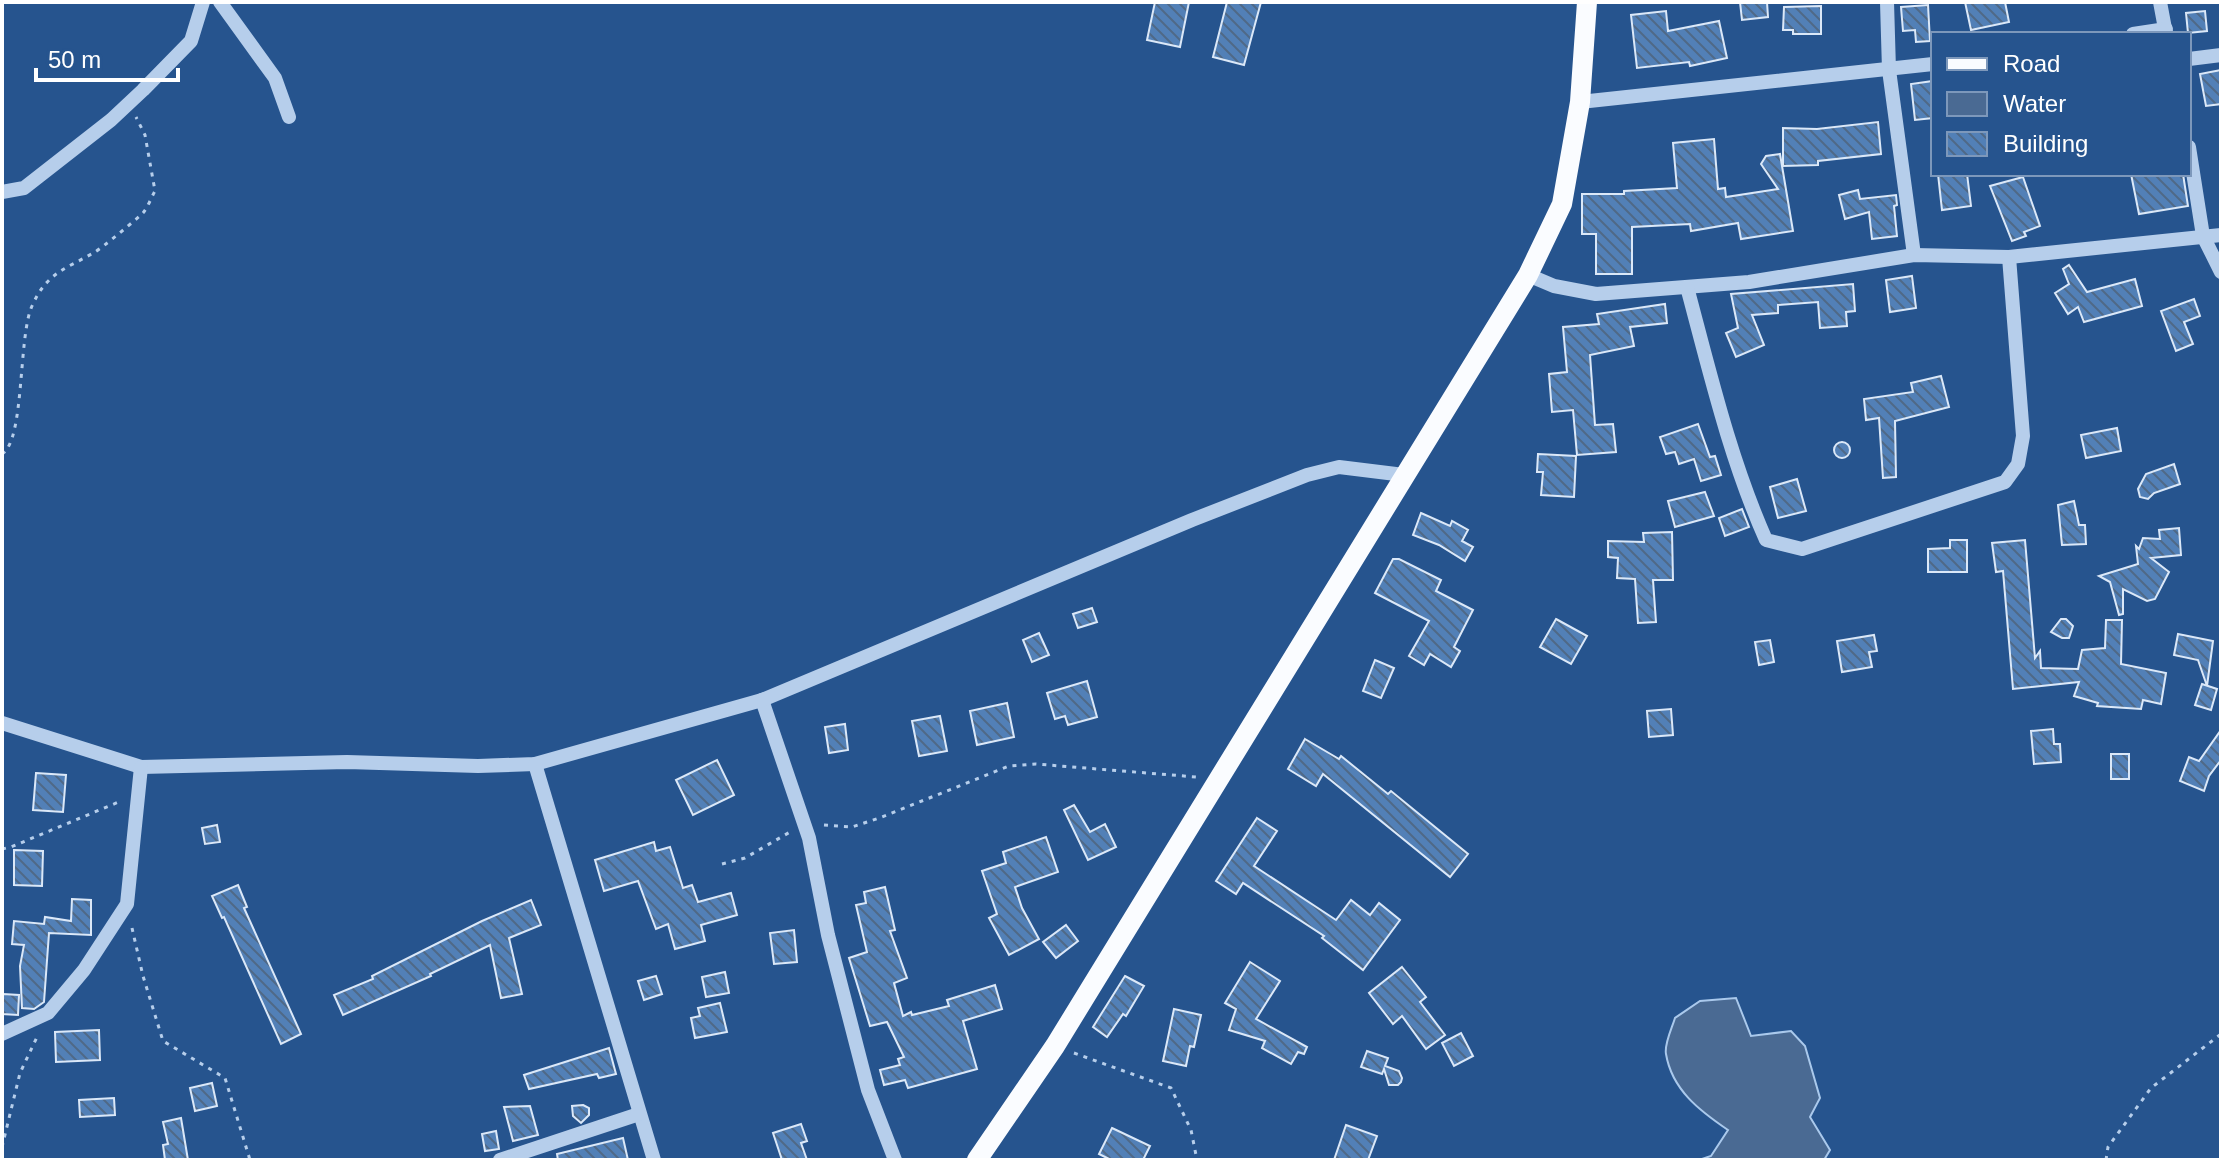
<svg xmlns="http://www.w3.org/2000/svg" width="2223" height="1162" font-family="Helvetica,sans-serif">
<defs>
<pattern id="building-back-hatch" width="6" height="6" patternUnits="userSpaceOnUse" patternTransform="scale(2)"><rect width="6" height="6" fill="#5280b7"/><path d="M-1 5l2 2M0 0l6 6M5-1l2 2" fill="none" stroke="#4f6987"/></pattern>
</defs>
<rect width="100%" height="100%" fill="#26548e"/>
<path fill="#4a6a93" stroke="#aac9ec" stroke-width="2" d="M1736 998 1751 1036 1791 1031 1805 1046 1820 1098 1810 1117 1830 1150 1824 1160H1699L1711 1156 1728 1130C1700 1111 1672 1090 1666 1054 1664 1044 1672 1028 1675 1018L1700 1001Z"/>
<g fill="url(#building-back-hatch)" stroke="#dbe8f8" stroke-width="2">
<path d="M1155 2H1189L1180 47 1147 40Z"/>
<path d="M1227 2H1261L1244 65 1213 57Z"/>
<path d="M1740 2H1767L1768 17 1742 20Z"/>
<path d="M1965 2H2005L2009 22 1971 30Z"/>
<path d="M1928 5 1930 41 1916 42 1915 30 1903 31 1901 7Z"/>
<path d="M1821 6V34H1793V30H1783L1784 7Z"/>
<path d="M1666 11 1668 31 1719 21 1727 58 1690 66 1689 62 1637 68 1631 15Z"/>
<path d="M2205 11 2207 31 2188 33 2186 13Z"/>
<path d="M2221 70V104L2206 106 2200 74Z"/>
<path d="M1933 81V118L1915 120 1911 84Z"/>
<path d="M1878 122 1881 154 1818 161V165L1783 166V128L1817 129Z"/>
<path d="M1714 139 1718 189 1725 188 1726 197 1778 189 1761 164 1766 156 1780 154 1793 231 1741 239 1738 223 1691 231 1690 224 1632 227V274H1596V234H1582V194H1624V191L1677 188 1673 143Z"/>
<path d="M1938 174H1967L1971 206 1942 210Z"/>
<path d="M2131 174H2183L2188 206 2139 214Z"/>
<path d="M2023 177 2040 226 2024 232 2026 236 2012 241 1990 186Z"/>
<path d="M1858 190 1860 199 1896 195 1897 205 1894 206 1897 236 1872 239 1869 212 1845 219 1839 195Z"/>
<path d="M2069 265 2087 292 2135 279 2142 306 2084 322 2078 307 2068 314 2055 293 2069 284 2063 269Z"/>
<path d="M1912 276 1916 308 1890 312 1886 280Z"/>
<path d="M1853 284 1855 311 1846 312 1847 326 1820 328 1818 302 1778 305V313L1752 315 1764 345 1736 357 1726 333 1738 328 1731 294Z"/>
<path d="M2194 299 2200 316 2184 322 2193 344 2176 351 2161 311Z"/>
<path d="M1665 304 1667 323 1630 327 1634 346 1590 355 1595 425 1613 424 1616 452 1577 455 1573 410 1552 412 1549 374 1567 372 1563 327 1599 324 1597 314Z"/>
<path d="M1941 376 1949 407 1895 421 1896 477 1883 478 1879 418 1866 420 1864 399 1913 392 1911 383Z"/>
<path d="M1698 424 1710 457 1715 456 1721 475 1701 481 1694 459 1679 464 1675 452 1666 454 1660 437Z"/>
<path d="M2117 428 2121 451 2086 458 2081 435Z"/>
<circle cx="1842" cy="450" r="8"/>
<path d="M1538 454 1576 456 1574 497 1541 495 1543 472H1537Z"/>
<path d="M2174 464 2180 484 2154 493 2148 499 2140 497 2138 489 2146 474Z"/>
<path d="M1797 479 1806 511 1778 518 1770 487Z"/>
<path d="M1705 492 1714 516 1675 527 1668 501Z"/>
<path d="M2074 501 2079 525H2085L2086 544 2062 545 2058 505Z"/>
<path d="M1742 509 1749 527 1725 536 1719 518Z"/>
<path d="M1421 513 1450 526 1452 521 1468 530 1462 541 1473 547 1465 561 1439 545 1413 535Z"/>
<path d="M2179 528 2181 555 2151 558 2169 572 2155 599 2147 601 2123 589V614L2119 615 2110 582 2099 576 2138 564 2136 546 2139 549 2143 538 2160 539 2159 530Z"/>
<path d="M1672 532 1673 580H1653L1656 622 1638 623 1635 579 1617 578 1618 558 1608 557V541L1644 542 1643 533Z"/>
<path d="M1950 540H1967V572H1928V549L1950 548Z"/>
<path d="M2025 540 2035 658 2040 651 2041 668 2078 669 2082 650 2105 648 2106 620H2122L2121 664 2166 673 2161 704 2143 700 2141 709 2097 706 2098 703 2074 696 2079 682 2013 689 2003 571 1996 572 1992 543Z"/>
<path d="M1393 559H1399L1441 580 1436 591 1473 610 1454 647 1460 651 1451 667 1430 654 1424 665 1409 656 1429 621 1375 593Z"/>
<path d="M1092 608 1097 622 1078 628 1073 614Z"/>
<path d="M1556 619 1587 636 1571 664 1540 647Z"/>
<path d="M2061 619H2066L2073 626 2069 638H2062L2051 632Z"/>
<path d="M1039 633 1049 655 1032 662 1023 640Z"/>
<path d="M2178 634 2213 641 2207 686 2198 660 2174 655Z"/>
<path d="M1874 635 1877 651 1869 652 1872 667 1842 672 1837 641Z"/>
<path d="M1770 640 1774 662 1759 665 1755 642Z"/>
<path d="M1375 660 1394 668 1381 698 1363 691Z"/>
<path d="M1087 681 1097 717 1068 725 1065 716 1055 719 1047 693Z"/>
<path d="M2202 684 2217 689 2211 710 2195 705Z"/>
<path d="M1007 703 1014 737 977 745 970 711Z"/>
<path d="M1671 709 1673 735 1649 737 1647 711Z"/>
<path d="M940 716 947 751 919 756 912 721Z"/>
<path d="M845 724 848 750 829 753 825 727Z"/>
<path d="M2053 729 2054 744H2060L2061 762 2034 764 2031 731Z"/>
<path d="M2221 730V760L2209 776 2204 791 2180 781 2189 757 2199 761Z"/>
<path d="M1305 739 1339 759 1341 756 1388 794 1391 791 1468 854 1450 877 1323 774 1316 786 1288 769Z"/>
<rect x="2111" y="754" width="18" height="25"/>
<path d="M717 760 734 795 693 815 676 780Z"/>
<path d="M36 773 66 775 63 812 33 810Z"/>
<path d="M1074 805 1090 832 1105 824 1116 847 1088 860 1064 810Z"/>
<path d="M1257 818 1277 831 1254 866 1336 920 1351 900 1370 915 1379 903 1400 920 1363 970 1322 938 1324 936 1243 883 1236 894 1216 881Z"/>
<path d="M217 825 220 842 205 844 202 828Z"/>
<path d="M1046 837 1058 872 1015 887 1022 908 1039 939 1009 955 989 918 997 914 982 871 1006 863 1003 852Z"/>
<path d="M654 842 656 851 670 847 683 888 692 885 698 902 731 893 737 915 701 925 705 941 675 949 668 924 656 929 638 881 604 891 595 860Z"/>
<path d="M14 850 43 851 42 886 14 885Z"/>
<path d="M238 885 247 907 244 908 301 1034 281 1044 224 917 222 918 212 896Z"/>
<path d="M885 887 895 930 890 931 907 978 894 983 903 1016 911 1012 912 1015 949 1006 947 1000 995 985 1002 1009 963 1021 977 1069 908 1088 905 1080 884 1085 880 1070 900 1065 898 1059 904 1057 887 1022 870 1026 849 958 867 952 856 905 866 903 864 892Z"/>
<path d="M72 899 91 900V935L49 933 44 1002 34 1009 22 1008 20 966 24 945 12 944 14 921 44 924 45 917 71 921Z"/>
<path d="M531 900 541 925 509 938 522 994 501 998 490 945 430 974 431 976 343 1015 334 995 373 979 372 976 482 921Z"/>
<path d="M1066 925 1078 941 1056 958 1043 942Z"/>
<path d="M794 930 797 962 774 964 770 933Z"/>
<path d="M1250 962 1280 981 1256 1019 1307 1047 1304 1054 1298 1052 1291 1064 1262 1048 1265 1041 1229 1030 1236 1009 1225 1003Z"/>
<path d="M1402 967 1426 997 1420 1002 1445 1035 1426 1049 1402 1016 1393 1024 1369 993Z"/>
<path d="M725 972 729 993 706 997 702 977Z"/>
<path d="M656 976 662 994 644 1000 638 981Z"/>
<path d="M1125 976 1144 986 1126 1016 1123 1014 1107 1037 1093 1027Z"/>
<path d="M3 994 19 995 18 1015 2 1014Z"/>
<path d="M720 1003 727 1032 695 1038 691 1018 700 1016 698 1008Z"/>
<path d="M1174 1009 1201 1015 1194 1047 1190 1046 1186 1066 1163 1061Z"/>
<path d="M99 1030 100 1060 56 1062 55 1032Z"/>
<path d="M1461 1033 1473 1056 1454 1066 1442 1043Z"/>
<path d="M609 1048 616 1074 599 1078 597 1074 529 1089 524 1075Z"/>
<path d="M1367 1051 1388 1058 1385 1066 1399 1071 1402 1078 1401 1082 1398 1085H1389L1384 1069 1382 1074 1361 1067Z"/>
<path d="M212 1083 217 1106 195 1111 190 1088Z"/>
<path d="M114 1098 115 1115 80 1117 79 1100Z"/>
<path d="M583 1105 589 1108V1115L581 1123 573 1116 572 1106Z"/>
<path d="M530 1106 538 1135 513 1141 504 1107Z"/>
<path d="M181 1118 188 1160H165L163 1145 168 1144 163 1122Z"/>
<path d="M801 1124 807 1141 801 1143 807 1160H782L773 1133Z"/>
<path d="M1346 1125 1377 1136 1368 1160H1334Z"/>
<path d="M1112 1128 1150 1146 1143 1160H1111L1099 1154Z"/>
<path d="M496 1131 499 1149 485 1151 482 1134Z"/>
<path d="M623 1138 628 1160H558L557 1154Z"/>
</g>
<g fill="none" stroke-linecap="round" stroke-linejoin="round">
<g stroke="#b6ceeb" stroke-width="3" stroke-dasharray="4 6" stroke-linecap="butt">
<path d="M2 454C25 440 18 337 32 306 47 272 66 269 95 252 102 248 138 218 143 213 148 207 151 198 155 191L145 135 136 117"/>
<path d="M824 825 852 827 882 817 1009 766 1036 764 1196 777"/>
<path d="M2 849 11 847 121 801"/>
<path d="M722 864 745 858 790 832"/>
<path d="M132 928 143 976 163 1041 225 1078 250 1160"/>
<path d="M1074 1053 1171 1088 1191 1130 1197 1160"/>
<path d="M2 1147 20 1073 37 1037"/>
<path d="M2106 1160 2108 1147 2151 1088 2221 1034"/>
</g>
<g stroke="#b6ceeb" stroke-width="14">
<path d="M220 2 275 78 289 117"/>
<path d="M1887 2 1889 70 1914 255"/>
<path d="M2160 2 2166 34"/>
<path d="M2133 34 2166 29"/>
<path d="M2189 59 2221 55"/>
<path d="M1580 102 1933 64"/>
<path d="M2189 147 2203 236 2221 272"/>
<path d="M2 192 24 188 111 120 143 90 191 41 203 2"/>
<path d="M1528 275 1554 286 1596 294 1749 282 1914 255 2009 257 2221 235"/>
<path d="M1687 287C1710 373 1730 459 1766 540L1802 549 2005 482 2018 464 2023 436 2009 257"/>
<path d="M762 700 809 838 828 935 868 1090 895 1160"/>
<path d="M2 723 141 767 347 762 478 766 535 764 762 700 1192 520 1307 475 1339 467 1404 475"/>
<path d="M535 764 654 1160"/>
<path d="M2 1034 48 1013 84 970 127 904 141 767"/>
<path d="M500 1160 639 1114"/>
</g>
<path stroke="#fafcff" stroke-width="20" d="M977 1160 1055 1046 1528 275 1562 204 1580 102 1587 2"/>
</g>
<rect width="2223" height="1162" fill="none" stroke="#ffffff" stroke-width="8"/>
<rect x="1931" y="32" width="260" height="144" fill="#26548e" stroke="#7d98bb" stroke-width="2"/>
<rect x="1947" y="58" width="40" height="12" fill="#fafcff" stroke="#7d98bb" stroke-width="2"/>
<text x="2003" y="72" font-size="24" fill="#ffffff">Road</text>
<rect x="1947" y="92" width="40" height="24" fill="#4a6a93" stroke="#7d98bb" stroke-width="2"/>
<text x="2003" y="112" font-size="24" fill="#ffffff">Water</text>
<rect x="1947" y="132" width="40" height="24" fill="url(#building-back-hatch)" stroke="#7d98bb" stroke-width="2"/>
<text x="2003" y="152" font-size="24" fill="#ffffff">Building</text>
<path d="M36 68v12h142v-12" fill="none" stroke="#ffffff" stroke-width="4"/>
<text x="48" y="68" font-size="24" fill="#ffffff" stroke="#26548e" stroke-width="6" paint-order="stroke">50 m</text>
</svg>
